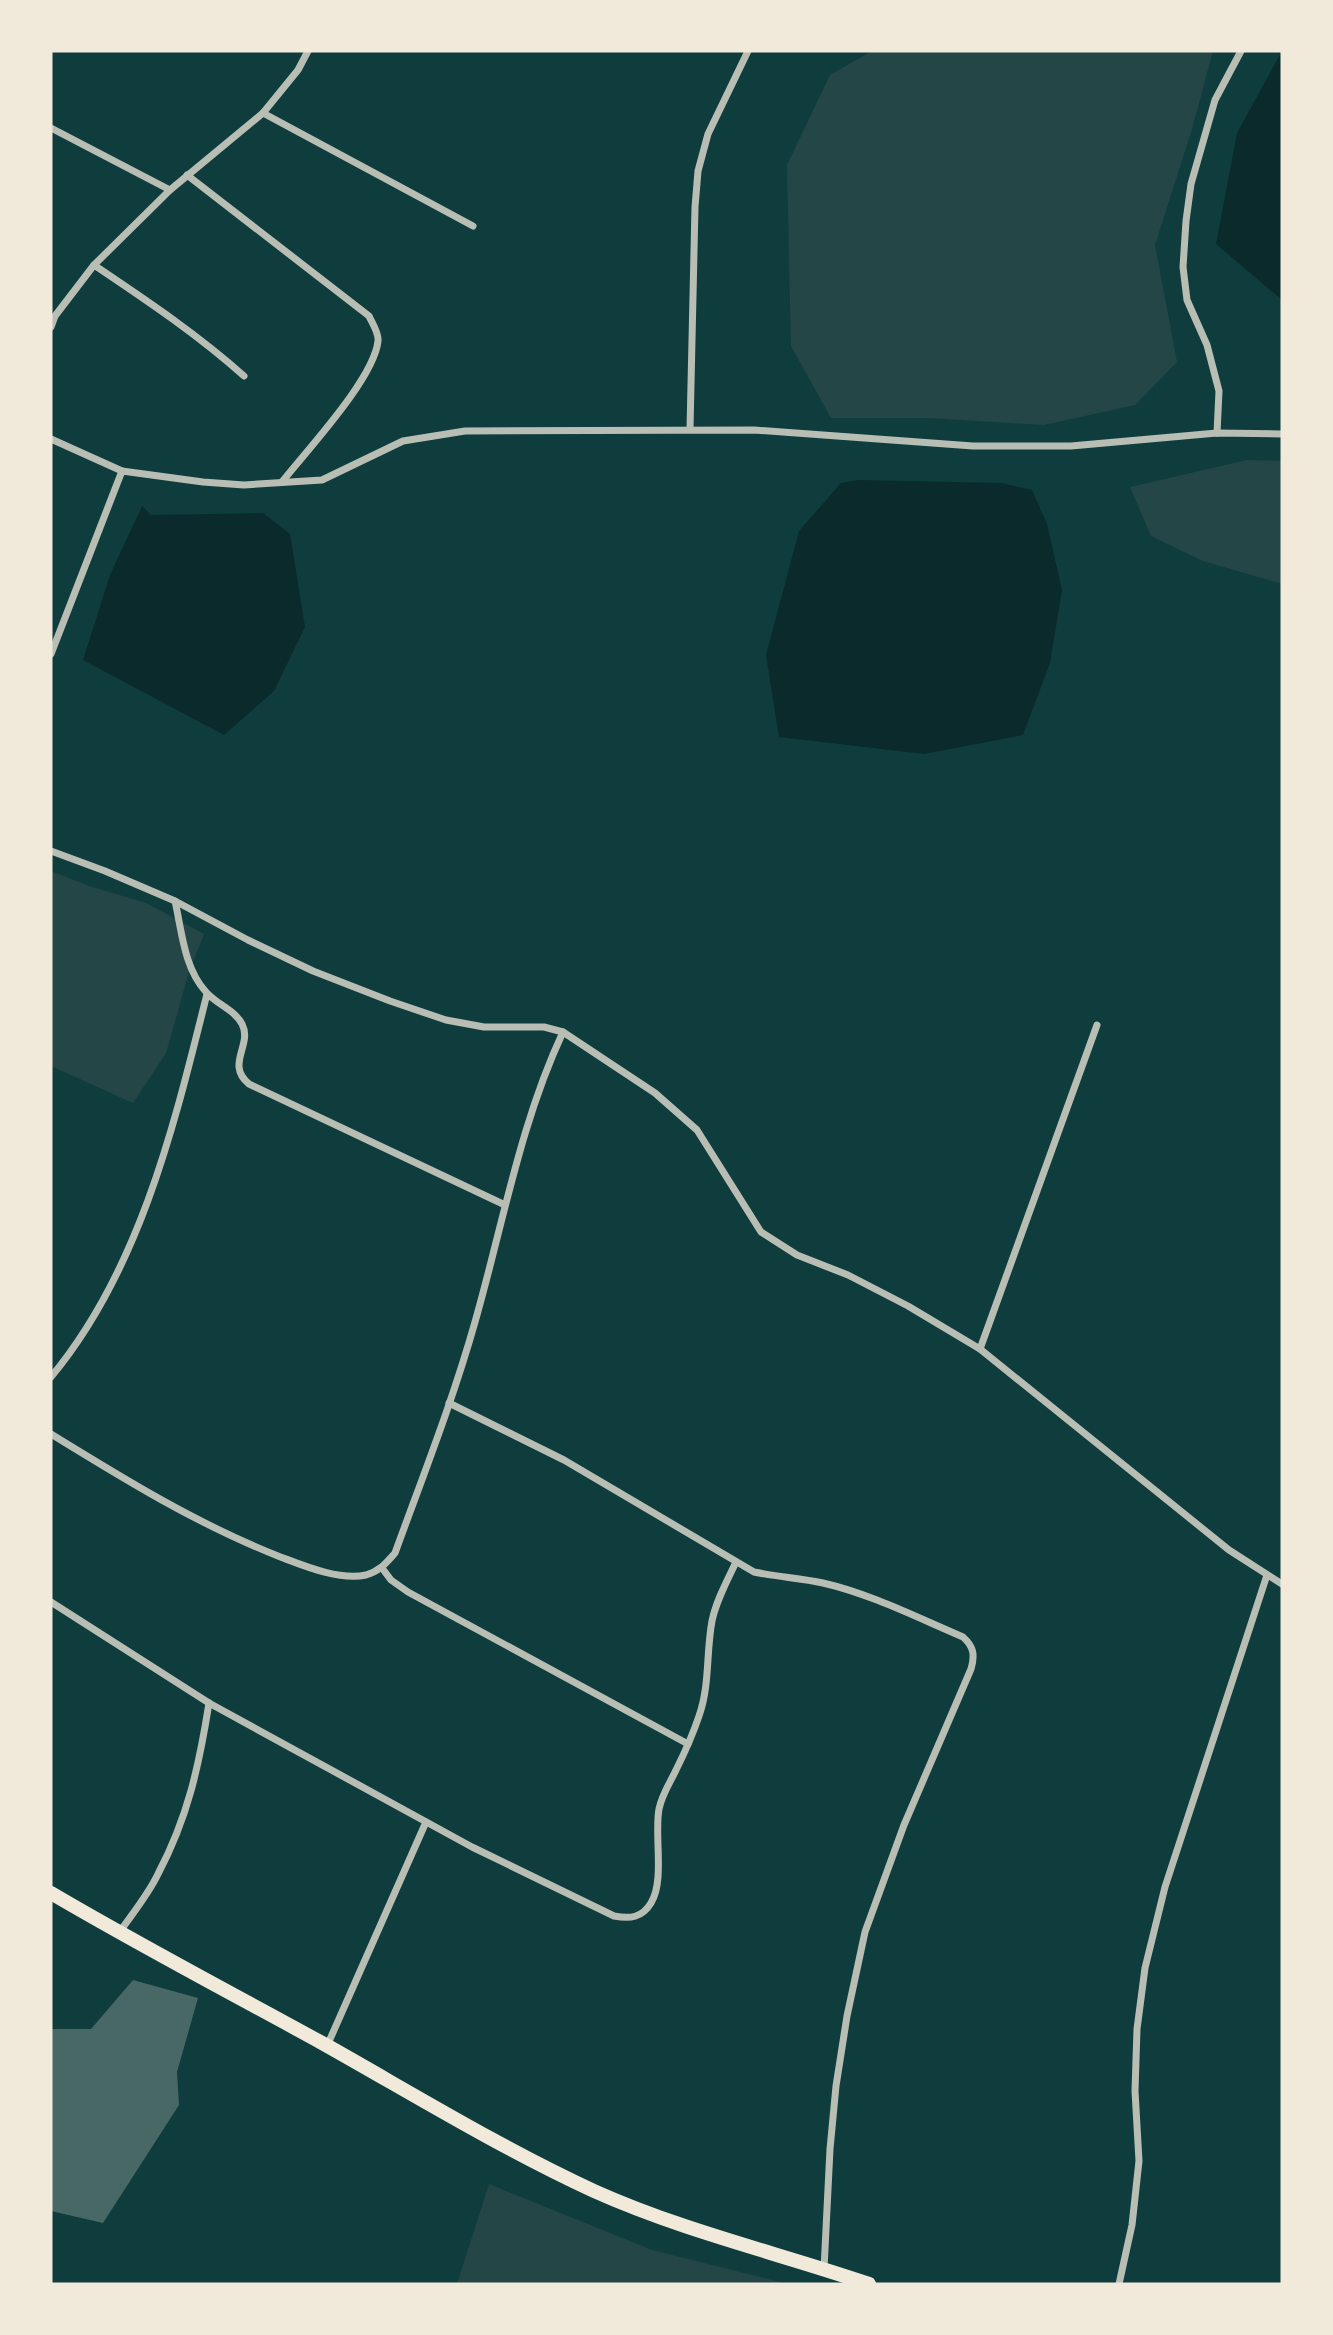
<svg xmlns="http://www.w3.org/2000/svg" width="1333" height="2335" font-family="Raleway,sans-serif">
<rect width="100%" height="100%" fill="#0f3d3e"/>
<g fill="#244646">
<path d="M872 51H1213L1192 129 1155 245 1177 362 1135 405 1044 425 929 418H831L791 346 787 165 830 75Z"/>
<path d="M1247 460 1282 461V584L1203 561 1151 536 1130 487Z"/>
<path d="M51 871 89 886 146 903 204 934 189 972 166 1053 133 1103 51 1066Z"/>
<path d="M489 2184 652 2250 788 2284H457Z"/>
</g>
<g fill="#0a2a2b">
<path d="M1282 51V300L1216 244 1237 133Z"/>
<path d="M858 480 1001 483 1032 490 1047 524 1062 590 1050 663 1023 735 924 754 779 737 766 655 799 531 841 483Z"/>
<path d="M142 506 151 515 263 513 290 534 305 627 274 691 224 735 83 660 110 575Z"/>
</g>
<path fill="#486865" d="M133 1980 198 1998 177 2072 179 2105 103 2223 51 2211V2029H91Z"/>
<g fill="none" stroke-linecap="round" stroke-linejoin="round">
<g stroke="#b8beb3" stroke-width="7">
<path d="M263 113 473 226"/>
<path d="M51 128 170 190"/>
<path d="M187 175 369 316C372 323 379 333 378 341 374 379 307 450 282 482"/>
<path d="M94 265C146 300 197 334 244 376"/>
<path d="M51 327 55 316 94 265 170 190 263 113 298 70 308 51"/>
<path d="M690 429 695 207 698 171 708 134 748 51"/>
<path d="M1217 433 1219 391 1207 345 1187 300 1183 267 1186 221 1191 184 1215 100 1241 51"/>
<path d="M51 439 122 471"/>
<path d="M51 654 122 471 203 482 244 485 322 480 403 441 465 431 754 430 973 446H1071L1217 433 1282 434"/>
<path d="M51 851 105 871 175 901 248 940 313 971 390 1001 446 1020 484 1027H544L563 1032 655 1093 697 1130 761 1232 797 1255 848 1275 908 1306 980 1349 1229 1550 1282 1584"/>
<path d="M175 901C182 932 184 968 206 992 216 1004 235 1010 242 1024 253 1045 225 1064 249 1084L505 1205"/>
<path d="M980 1349 1097 1025"/>
<path d="M51 1377C140 1270 174 1126 207 994"/>
<path d="M449 1403 564 1460 754 1572C777 1577 800 1578 823 1583 871 1594 918 1618 963 1637 974 1647 975 1655 971 1669L904 1825 865 1932 847 2016 836 2086 830 2149 824 2269"/>
<path d="M51 1434C124 1479 197 1524 278 1556 302 1565 339 1581 366 1575 380 1571 386 1563 395 1553 423 1476 453 1400 475 1322 503 1224 520 1124 563 1032"/>
<path d="M382 1568 391 1580 408 1592 688 1744"/>
<path d="M51 1602 209 1703 472 1847 614 1916C630 1919 642 1918 651 1903 665 1880 654 1835 659 1809 662 1794 670 1783 676 1770 685 1752 693 1734 699 1716 710 1685 706 1653 712 1621 716 1601 727 1581 736 1562"/>
<path d="M119 1933C132 1914 148 1895 158 1874 188 1817 199 1766 209 1703"/>
<path d="M327 2046 426 1822"/>
<path d="M1119 2284 1132 2225 1139 2161 1135 2091 1137 2029 1145 1968 1165 1887 1267 1575"/>
</g>
<path stroke="#f1e9da" stroke-width="14" d="M51 1893C141 1946 233 1994 324 2044 413 2094 501 2148 594 2191 683 2231 778 2253 869 2284"/>
</g>
<rect width="1333" height="2335" fill="none" stroke="#f1e9da" stroke-width="105"/>
</svg>
